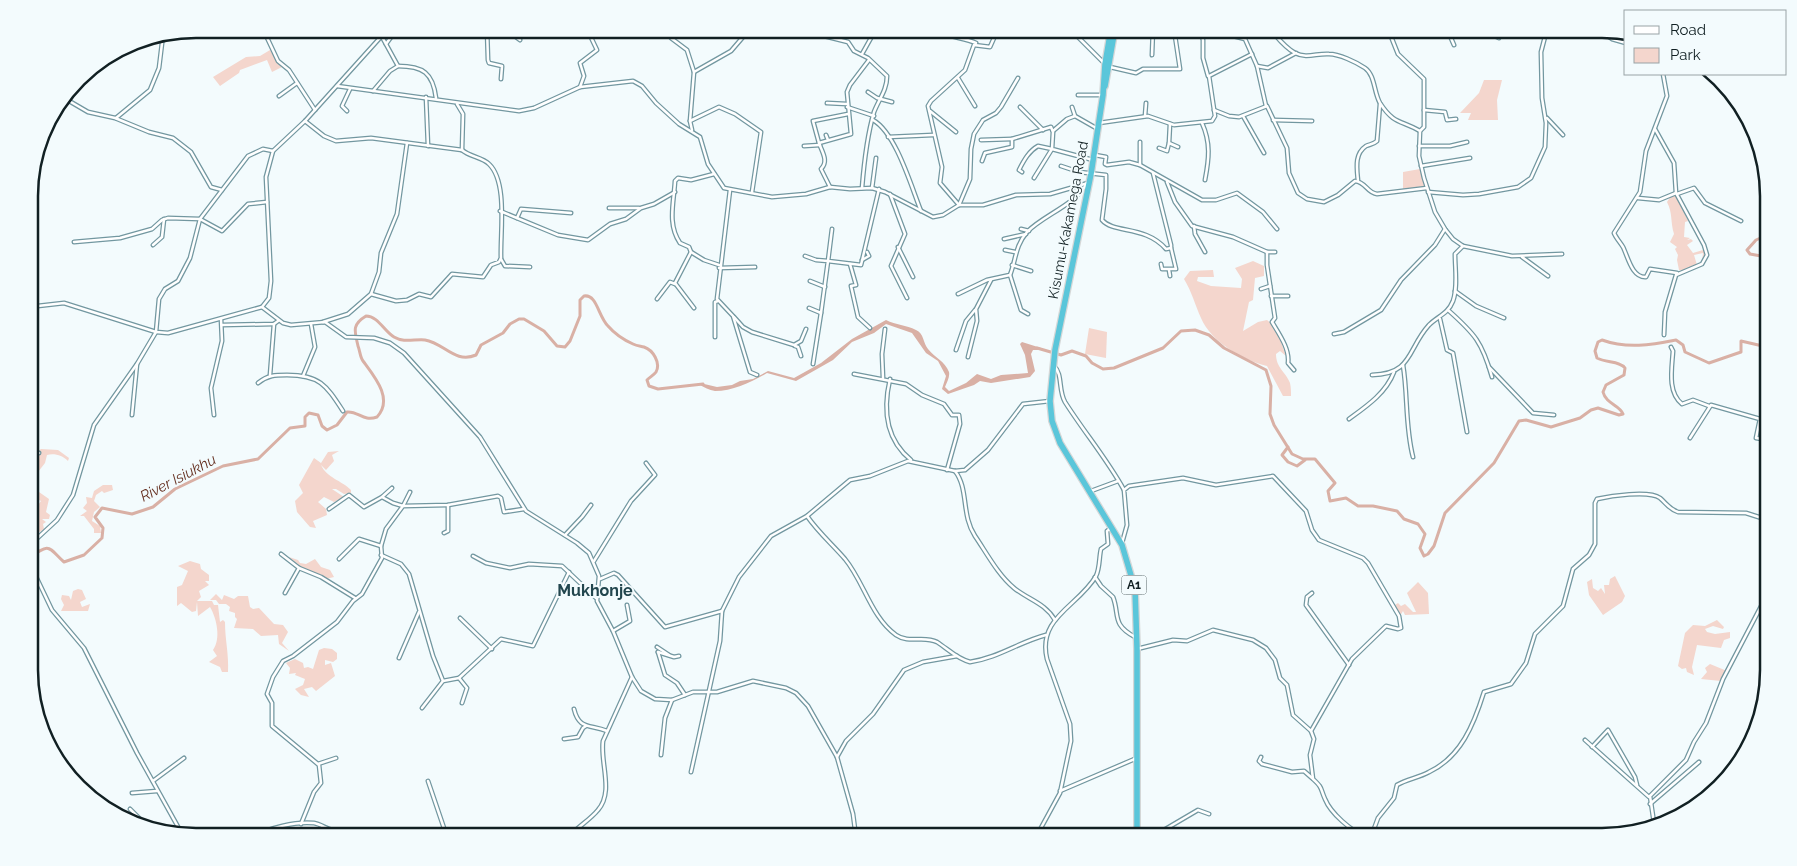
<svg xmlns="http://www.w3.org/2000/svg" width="1797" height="866" font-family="Raleway,sans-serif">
<rect width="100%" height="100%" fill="#f3fbfd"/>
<g fill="#f4d6cd">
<path d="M270 50 282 67 272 72 267 60 240 70 239 73 220 86 213 77 246 57 260 56Z"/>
<path d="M1484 80H1502L1497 100 1498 120H1468L1471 113H1460L1479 93Z"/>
<path d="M1420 169 1425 187 1403 189V172Z"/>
<path d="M1676 195 1688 221 1685 222 1684 237 1690 238 1687 240 1691 239 1693 241 1687 245 1693 253 1703 250 1705 252 1702 262 1703 253 1694 255 1697 265 1686 271 1679 270 1677 260 1678 255 1675 249 1677 247 1670 242 1674 234C1670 221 1673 214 1667 202L1671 196Z"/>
<path d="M1253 261 1264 266V276L1255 278 1253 300 1249 302 1243 331 1258 322 1267 320 1272 324 1280 339 1286 356 1280 351 1276 354C1276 368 1286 372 1290 383 1291 387 1291 392 1291 396H1283L1267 366C1243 360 1211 342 1201 318 1195 305 1192 292 1184 279L1190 271 1213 270 1214 277H1198L1197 281 1211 286 1241 288 1242 279 1235 268Z"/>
<path d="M1089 328 1107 332 1106 358 1085 354Z"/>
<path d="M41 449 58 450 69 458 68 461C63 456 55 453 47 455L45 463 38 472 30 470 32 455Z"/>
<path d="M339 451 332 455 334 461 326 470 321 465C327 478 341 480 351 490V493L344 494 336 489H332L344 497 334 502 324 497 318 502 326 509 327 515 313 521 316 528 310 527 297 512 295 501 303 493 299 485 314 458 321 463 328 452Z"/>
<path d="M103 485H112L113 490 104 493 102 491 96 495 94 501 100 507 94 512 92 521 100 526 101 533H94V529L84 516H80L87 511 83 508 87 503 86 497 92 498 94 491Z"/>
<path d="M31 491 39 492 49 499 46 512 50 515 49 519H42L46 522 43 524 44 529 40 532 30 525V516L41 501 33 497Z"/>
<path d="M289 557 298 560 300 563 306 564 315 559 321 567 330 570 334 577 326 579 304 569Z"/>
<path d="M190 561 200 564 201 569 209 575V581H205L209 585 199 591 201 597 197 601H212L214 605H218L220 622 223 620 225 622C225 640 229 654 228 672H222L220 667 209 662 217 656 213 650C221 639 217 619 210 607L198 616 197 602 196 611 192 612 181 603 177 606V587L182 585 188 571 178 566Z"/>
<path d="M1615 576 1625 596 1622 602 1603 615 1589 595 1587 582 1592 579 1593 588 1598 591 1601 588 1605 594 1604 585H1609L1610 579Z"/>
<path d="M1418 582 1428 593 1429 614 1405 615 1403 611 1400 616 1395 605 1398 603 1401 606 1405 604 1413 612H1416L1407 593Z"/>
<path d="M78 589 82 590 86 599 80 602 82 607 90 604 88 611H61L64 605 61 599 62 595 69 596 71 600 73 591Z"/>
<path d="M216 594 222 600 224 595 234 599 238 596H248L250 607 253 609 259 608 274 624 283 625 288 632 282 643 289 651 279 644 278 635 261 636 253 629 234 628 237 619 235 617V613L229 611 230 607 226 604H219L216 600H210Z"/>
<path d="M1717 620 1724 627 1723 629 1713 626 1705 629 1707 632 1715 634 1730 632V638L1724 640 1721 648 1697 645 1692 667 1694 675 1687 672 1686 668 1682 669 1678 666 1685 633 1693 625 1705 626Z"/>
<path d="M324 648 332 649 337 653V659L333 662 325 660V665L331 663 335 676 316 691 312 687 304 689 309 697 301 695 295 689 303 685 305 679 295 675 296 673 289 674 290 668 286 663 295 659 303 663 304 668 308 667 313 669 319 650Z"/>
<path d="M1710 664 1727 671 1721 681 1701 679 1707 672 1705 668Z"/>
</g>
<path fill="#d9b0a5" d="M886 320C896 325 906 325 916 330 924 333 923 343 928 349 934 357 945 361 949 372 950 377 947 382 945 387L949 391 966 383 977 374 991 379 1001 375 1028 373 1025 355 1020 344 1022 342 1041 348 1040 350H1033L1031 354 1035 371 1030 377 991 383 980 381 974 385 948 394 942 389 946 376 938 361 926 353 912 333 886 324 874 333 852 342 833 360 796 381 767 373C752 382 733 391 715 391 709 390 704 387 700 385V383L717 387 732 385 740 381 753 379 768 371 794 378 821 363 852 339Z"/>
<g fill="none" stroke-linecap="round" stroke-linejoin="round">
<g stroke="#d9b0a5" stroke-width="3">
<path d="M1767 235 1756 240 1747 250 1750 254 1761 256 1767 262"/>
<path d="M1763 237 1765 248 1764 257"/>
<path d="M1037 348 1061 355 1072 351 1086 356 1092 363 1103 369 1114 368 1163 348 1181 331 1195 330 1209 335 1224 348 1266 370 1271 386 1270 414 1274 425 1292 454 1303 459H1315L1335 483 1328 491 1330 501 1346 498 1358 506H1373L1397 511 1404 519 1418 524 1425 534 1420 548 1424 556 1428 554 1434 546 1445 513 1494 463 1519 421 1526 420 1551 427 1580 418 1591 410 1598 408 1619 415 1623 414C1620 405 1606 404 1603 392L1606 385 1624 375 1625 368C1620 361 1606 363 1597 358L1595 351 1598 342 1602 340C1627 349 1651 345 1676 340L1683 345 1685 352 1709 363 1741 352V341L1767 347"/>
<path d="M1288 447 1282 455 1288 462 1297 466 1305 460"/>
<path d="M30 558C51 541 49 549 64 562L84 555 102 538 103 528 95 517 102 508 132 514 153 507 175 489 223 466 258 459 290 428 305 426V417L309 413 318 415 322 426 327 430 337 425 347 412C359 411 363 422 377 417 394 399 374 376 363 361 360 357 360 351 358 346 355 332 351 325 366 316 378 316 384 331 394 337 404 343 414 339 425 340 444 343 455 364 476 355L481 345 503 333 510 324 519 319H524L544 331 557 346 565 347 570 341 580 316V300L584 296C597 294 598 316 608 326 614 333 624 340 633 344 637 346 640 346 644 347 653 350 661 363 656 372 654 375 650 377 647 380L649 386 658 389 703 384"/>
</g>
<g stroke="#7297a0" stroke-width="5">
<g id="minor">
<path d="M263 29 278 61 289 70 315 110"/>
<path d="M419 29 437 32 469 29"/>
<path d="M487 29 488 60 489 63 502 66 501 79"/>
<path d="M505 29 520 40"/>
<path d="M667 29 671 38 687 50 694 72 690 121 692 130"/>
<path d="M880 29 887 31 893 29"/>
<path d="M935 29C947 38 962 37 976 43"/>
<path d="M998 29 990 47 974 45 965 70 931 101 928 106 942 167 940 183 959 205 970 179 971 149 974 134 983 120 996 113 1001 107 1018 78"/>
<path d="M1070 29 1105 64"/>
<path d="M1154 29 1163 31 1174 29"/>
<path d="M1200 29 1203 40V58L1208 76"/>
<path d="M1232 29 1233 36 1245 39 1257 66 1268 68 1296 53"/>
<path d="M1270 29C1278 38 1284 47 1295 53 1307 59 1317 53 1329 54 1339 54 1356 62 1365 68 1375 75 1374 93 1380 103 1394 125 1402 120 1420 131"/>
<path d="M1388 29 1398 54 1424 79V127L1420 131 1419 156 1424 178 1435 212 1445 229 1453 239 1463 246 1512 256 1562 254"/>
<path d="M1423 29V35"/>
<path d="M1447 29 1454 45"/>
<path d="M1479 29 1499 38"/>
<path d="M1598 29 1612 39 1626 43"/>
<path d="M824 36 848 42 854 51 868 58 887 76C887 90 879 99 874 112 867 136 864 163 862 188"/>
<path d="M386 44 397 29"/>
<path d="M862 54 876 29"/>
<path d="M1152 55 1153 29"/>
<path d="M398 66C423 66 433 73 436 98"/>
<path d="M1257 66 1266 106"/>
<path d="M1110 67 1136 73 1143 69H1180L1174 29"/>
<path d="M694 72 731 51 743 37 733 29"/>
<path d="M1663 74 1667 96 1646 151 1640 192 1614 233C1616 238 1620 242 1623 247 1628 257 1632 278 1646 277L1650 269 1677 273"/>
<path d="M958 78 975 106"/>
<path d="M337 86 519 111 534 108 580 87 633 81 642 86 656 103 679 124 700 137 708 164 724 188 772 197 806 194 830 187 850 189 872 188 885 192 933 217 943 215 959 205H983L1016 195 1050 194 1088 183"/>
<path d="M580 87 584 76 580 63 597 50 587 29"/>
<path d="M373 91 390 71 398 66 381 35"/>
<path d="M868 92 877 98 892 102"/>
<path d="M1078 95H1101"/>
<path d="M279 96 297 83"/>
<path d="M426 97 428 146"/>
<path d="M64 98 88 112 115 118 149 132 173 138 191 152 211 187 222 190"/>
<path d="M827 103 847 104"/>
<path d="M457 104 463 114 462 150"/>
<path d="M847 107 874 116"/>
<path d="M1020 107 1043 130"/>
<path d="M1072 107 1075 116 1096 128"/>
<path d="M1214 110 1229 116 1239 117 1267 106 1287 148 1289 173 1298 193 1307 199 1324 202 1338 195 1355 181C1366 182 1367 193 1377 194L1427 188"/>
<path d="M1424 110 1445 112 1447 120 1456 119"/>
<path d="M347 111 342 106 350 89"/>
<path d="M930 111 956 132"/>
<path d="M1145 116 1146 103"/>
<path d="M1243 116 1264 153"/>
<path d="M116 118 150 90 159 68 163 35"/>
<path d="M1547 118 1563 135"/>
<path d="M873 120C896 133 911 186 921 211"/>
<path d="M1273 120 1312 121"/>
<path d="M305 121 324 136 336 141 371 138 462 150C470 157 482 157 489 164 508 182 500 233 501 258L499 262 491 265 483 277 452 274 431 297 419 294 407 300 396 301 371 294"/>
<path d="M690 121 719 107 735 114 761 132 752 192"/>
<path d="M1099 123 1148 116 1174 125 1212 121 1215 116 1209 76 1252 54"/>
<path d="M1202 123C1211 143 1209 159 1205 180"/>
<path d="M1170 124 1169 143 1178 147"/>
<path d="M1655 129 1674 163 1676 193 1704 245 1707 255 1702 264 1676 275 1665 312 1664 335"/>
<path d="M1053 131 1067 119 1075 116"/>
<path d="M826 135 828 140"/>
<path d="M888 137 933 135"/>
<path d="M981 140 1012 139"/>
<path d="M819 143 813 121 848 114"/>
<path d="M804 146 820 145"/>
<path d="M1419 146H1450L1467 142"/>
<path d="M1159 148 1167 151 1169 143"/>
<path d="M1095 155 1106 157 1105 164 1107 165 1129 162 1140 165 1202 200H1216L1237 193 1263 212 1277 229"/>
<path d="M982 161 985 153 1012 147V139L1051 127 1053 132 1052 149 1093 160"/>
<path d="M1140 165V142"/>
<path d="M1061 166 1079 172 1106 175V189L1102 220C1114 234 1145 225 1166 249L1171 248V245L1153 173"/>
<path d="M1421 166 1470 158"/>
<path d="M1022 172 1019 170C1024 160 1029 151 1038 146L1052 149 1034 178"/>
<path d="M1358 181C1357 169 1354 154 1366 146 1371 144 1374 144 1377 141L1380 104"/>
<path d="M1167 182 1175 202 1192 226 1233 237 1267 252H1275"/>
<path d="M830 187 821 169C829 161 822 152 819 143L851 134 847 92 850 85 869 60"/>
<path d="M872 188 876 158"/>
<path d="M730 190 717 299 733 316 750 372 757 375"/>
<path d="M1428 192 1463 195 1479 194 1518 187 1531 178 1545 147 1546 123 1542 98 1541 52 1547 29"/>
<path d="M890 194 905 234 891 266 907 298"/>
<path d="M1677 194 1694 188 1705 203 1741 221"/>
<path d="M1638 198 1659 200 1676 193"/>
<path d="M609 208H639"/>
<path d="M500 211 558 235 588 240 610 224 626 219 641 208 654 204 675 192"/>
<path d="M517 218 521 209 571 213"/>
<path d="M1194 226 1195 234 1205 252"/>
<path d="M832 229 828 261 861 265 879 189"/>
<path d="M1021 229 1029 231"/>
<path d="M1004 239 1026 234"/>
<path d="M74 242 120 238 152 229 162 220 168 218 200 219 222 231 248 204 267 202"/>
<path d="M153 245 162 237 164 219"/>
<path d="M898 247 913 277"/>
<path d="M1005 250 1015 252"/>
<path d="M691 252 704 260 719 265"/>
<path d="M1267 252V265L1275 318 1272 322C1279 334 1290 349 1288 363L1294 370"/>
<path d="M805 256 816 260 828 261 821 313 809 308"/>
<path d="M1522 257 1548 276"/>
<path d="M501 259 505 266 530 267"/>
<path d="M862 260 869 256 867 252"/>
<path d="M850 264 856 285 851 286 858 317 870 328"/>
<path d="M1161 264 1162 269H1176L1171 248"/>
<path d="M1012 265 1031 271"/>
<path d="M719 268 755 267"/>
<path d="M1169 270 1170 276"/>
<path d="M1010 275 1021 310 1028 314"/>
<path d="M810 281 825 287"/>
<path d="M1261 289 1270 286"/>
<path d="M1455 291 1476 306 1504 318"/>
<path d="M958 294 987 280 1010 275C1016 260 1015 246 1027 232 1045 214 1074 206 1087 183"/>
<path d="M1271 296H1288"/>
<path d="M657 299 670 282 675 284"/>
<path d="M29 307 64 303 156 332 168 333 262 307 269 298 271 281 266 177 273 151 305 121 388 29"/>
<path d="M262 307 283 323 291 325 325 322 346 337 374 338 390 343 404 353 480 437 526 511 577 543 589 553 599 576 597 601 613 631 632 677 641 691 655 699 672 700 693 692H717L753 681 786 688 796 693 808 706 837 757 853 814 856 837"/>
<path d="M694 308 675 283 691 252 689 247 680 243C667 224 674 202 675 181L678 178 691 180 714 174"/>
<path d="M1448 310C1475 334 1482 342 1492 377"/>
<path d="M734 317 743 327 752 332 794 345 801 341 806 329"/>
<path d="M1440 319 1447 350 1453 353 1467 432"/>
<path d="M323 322 348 314 371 294 379 272 381 253 397 214 407 143"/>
<path d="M222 325 274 324 278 321"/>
<path d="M1334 334 1344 332 1381 310 1401 280 1435 245 1445 229"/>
<path d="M715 337V302L718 301"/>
<path d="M795 346 798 347 801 356"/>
<path d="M1671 347 1673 351C1672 368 1667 392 1682 404L1693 400 1709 406"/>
<path d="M956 350 966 321 975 310"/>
<path d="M968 357 977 321 976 309 991 280"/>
<path d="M813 364 821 313"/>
<path d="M1403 365C1408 395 1405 426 1413 457"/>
<path d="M1054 366C1063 374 1058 390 1065 402 1084 432 1107 459 1124 490"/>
<path d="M1489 367 1533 413 1554 415"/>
<path d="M854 374 906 384 922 395 944 404 952 415H959L960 424 947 470"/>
<path d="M270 375 274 324"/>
<path d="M1372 375C1413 374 1407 349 1429 325 1438 316 1448 314 1453 301 1458 287 1455 269 1455 254L1463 246"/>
<path d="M303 376 315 347 311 324"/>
<path d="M883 378 882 354 885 329"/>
<path d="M890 379C883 409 885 439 911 460"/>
<path d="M258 383C268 375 275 375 287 375 320 375 326 385 343 411"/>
<path d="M132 415 137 364"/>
<path d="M214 415 211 388 222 341 221 319"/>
<path d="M1349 419C1367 406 1386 393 1394 372"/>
<path d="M1690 438 1711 405 1760 419 1756 438 1768 440"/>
<path d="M30 452 39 453"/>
<path d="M955 471C969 489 961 515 975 536 986 552 998 575 1014 588 1029 600 1045 603 1055 620"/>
<path d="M1091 491 1118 481"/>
<path d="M382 497 392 488"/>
<path d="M329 509 349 495 364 507 382 497 393 503 403 506 410 492"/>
<path d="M807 516C818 532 832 544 845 559 864 582 871 617 896 635 909 644 924 635 937 642 948 649 957 659 970 662 998 658 1019 642 1046 635"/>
<path d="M444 533 448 531V505"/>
<path d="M565 535 582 517 591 505"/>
<path d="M1122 543 1127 525 1124 490 1129 486 1183 478 1216 485 1273 476 1306 511 1312 530 1319 540 1363 558 1368 563 1399 616 1401 628 1398 629 1386 626 1352 659 1311 731"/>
<path d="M30 545 57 520 73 495 94 425 137 364 156 332 159 299 165 289 178 281 190 258 200 219 248 156 263 149 273 151"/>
<path d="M281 554 299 568 321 577 355 598"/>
<path d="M381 555 401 564 409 574 433 656 443 681"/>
<path d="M473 556 486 563 510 568 529 564 562 566 596 598"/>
<path d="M339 559 359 539 381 546"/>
<path d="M594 561 631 501 655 475 646 463"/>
<path d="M30 564 52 610 84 648 137 753 182 834"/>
<path d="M1095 577 1101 586 1113 597C1120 615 1111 624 1135 637"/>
<path d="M600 579 614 573 618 575 665 627 722 611"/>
<path d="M285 593 299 568"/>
<path d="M1312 593 1307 597 1306 605 1349 665"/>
<path d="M460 618 492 649"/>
<path d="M613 631 630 621 627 605"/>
<path d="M657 647 669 655"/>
<path d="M1137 649 1173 640 1187 641 1213 630 1253 640 1266 648 1275 660 1280 678 1287 685 1293 715 1311 731 1314 739 1310 755 1313 779C1323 788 1320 788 1325 799 1331 814 1351 830 1365 837"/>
<path d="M658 652 665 675 677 683 685 695"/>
<path d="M658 652 674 657 679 656"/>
<path d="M399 658 419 612"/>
<path d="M459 678 501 639 533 646 569 572"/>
<path d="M422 708 443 681 459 678 467 688 462 703"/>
<path d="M574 709C579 730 590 724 607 731"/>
<path d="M564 739 578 737 583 728 586 726"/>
<path d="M1585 740 1649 797"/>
<path d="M1592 747 1608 730 1635 777 1637 785"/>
<path d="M661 755 665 718 672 700"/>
<path d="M837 757 846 741 873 714 904 670 923 662 957 656"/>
<path d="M1261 757 1259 761 1262 764 1292 772 1304 771 1312 778"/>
<path d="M318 764 336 758"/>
<path d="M691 772 720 641 722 611 739 577 771 536 807 516 850 480 870 476 908 461 955 471 965 470 988 450 1023 404 1050 401"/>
<path d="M153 781 184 758"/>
<path d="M428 781 447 837"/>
<path d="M1060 791 1137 758"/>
<path d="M132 793 157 791"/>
<path d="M1650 804 1699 762"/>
<path d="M130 809 147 826"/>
<path d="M1654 823 1650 796 1686 760 1694 742 1706 723 1723 679 1768 593"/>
<path d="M301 824 314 792 321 783 319 765 272 726V703L267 694 273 677 283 661 293 656 337 622 353 601 362 594 382 558 381 546 386 529 403 506 448 505 498 496 501 498 504 512 524 509"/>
<path d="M253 837C268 828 296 821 314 823 321 824 328 830 336 831 352 835 350 826 369 837"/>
<path d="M569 837C577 827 590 820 598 810 614 792 600 763 603 741L632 677"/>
<path d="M1036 837 1060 793 1071 741 1070 724 1047 659C1037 617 1079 606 1096 576 1100 568 1099 557 1101 549L1108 544 1107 531 1111 528"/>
<path d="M1152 837 1198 810 1209 814"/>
<path d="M1371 837 1378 818 1394 798 1397 785C1407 779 1418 778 1429 772 1461 757 1474 724 1484 692L1511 684 1526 663 1535 634 1563 606 1573 569 1589 555 1595 544V503L1597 499C1610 496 1649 490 1660 498 1667 504 1669 509 1678 512L1746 513 1768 520"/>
</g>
</g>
<g stroke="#d4d7d7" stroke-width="8">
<g id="trunk">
<path d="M1111 29 1105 64 1103 95 1091 174 1055 350 1050 401 1052 421 1060 443 1122 545 1135 589 1137 649V837"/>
<path d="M1105 86 1115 29"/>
</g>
</g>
<use href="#minor" stroke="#fff" stroke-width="2.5"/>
<use href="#trunk" stroke="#5ac6da" stroke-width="5.5"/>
</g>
<g text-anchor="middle" stroke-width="4" stroke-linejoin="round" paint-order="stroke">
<rect fill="#f3fbfd" stroke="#556264" stroke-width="1" x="1121.5" y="575.5" width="25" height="19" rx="4"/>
<g font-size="12" font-weight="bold" fill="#112023">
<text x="1134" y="589">A1</text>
</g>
<g font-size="14" fill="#112023" stroke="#f3fbfd">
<text transform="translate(1068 220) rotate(-79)" y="5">Kisumu-Kakamega Road</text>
</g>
<g font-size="15" font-style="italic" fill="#663122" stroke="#f3fbfd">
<text transform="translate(178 478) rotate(-28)" y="5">River Isiukhu</text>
</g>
<g font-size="16" font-weight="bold" fill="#22464e" stroke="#f3fbfd">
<text x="595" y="596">Mukhonje</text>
</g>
</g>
<path d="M0 0H1797V866H0ZM196 38H1602A158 158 0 0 1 1760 196V670A158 158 0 0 1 1602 828H196A158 158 0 0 1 38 670V196A158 158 0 0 1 196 38Z" fill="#f3fbfd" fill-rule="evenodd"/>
<path fill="none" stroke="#112023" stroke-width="2.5" d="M196 38H1602A158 158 0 0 1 1760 196V670A158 158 0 0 1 1602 828H196A158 158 0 0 1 38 670V196A158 158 0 0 1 196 38Z"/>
<rect x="1624" y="10" width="162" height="65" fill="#f3fbfd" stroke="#99a3a6"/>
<rect x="1634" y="26" width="25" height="8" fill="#ffffff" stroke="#99a3a6"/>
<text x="1670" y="35" font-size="15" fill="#112023">Road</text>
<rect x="1634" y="48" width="25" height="15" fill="#f4d6cd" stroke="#99a3a6"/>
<text x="1670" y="60" font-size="15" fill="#112023">Park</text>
</svg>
